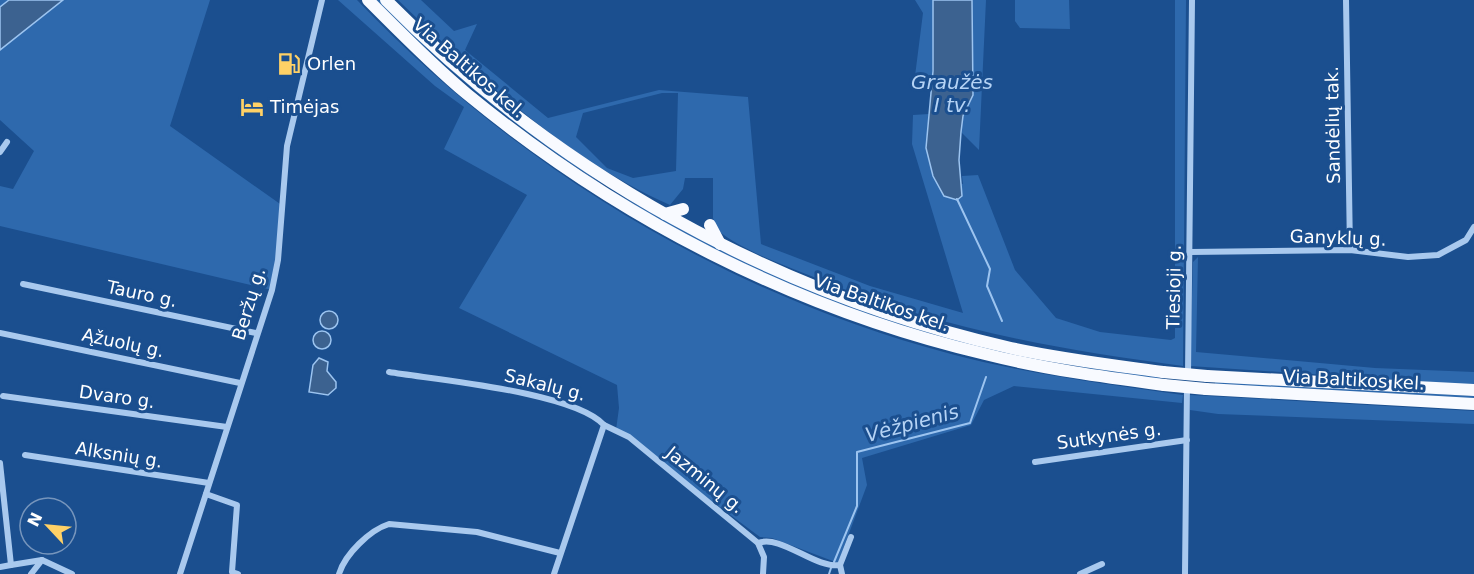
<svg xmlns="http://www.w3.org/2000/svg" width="1474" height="574" font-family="'DejaVu Sans',sans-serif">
<rect width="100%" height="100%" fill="#1b4f8f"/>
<g fill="#2e69ad" fill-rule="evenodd">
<path d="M0 0H210L170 126 283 206 272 290 0 226V186L13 189 34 151 0 120Z"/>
<path d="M338 0H357C517 168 727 295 951 354 1027 374 1105 384 1183 395L1182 403 1014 386 984 400 971 425 862 458 867 485 838 563 772 538 760 537 616 430 619 408 617 385 459 308 527 195 444 149 464 107 435 86Z"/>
<path d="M376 0H380L486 99 560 154 609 189 648 211 757 267 880 315 1161 376 1160 379C1085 368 1010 357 937 336 719 274 535 160 376 0Z"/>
<path d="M398 0H421L454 31 477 24 465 50 548 118 659 90 748 97 761 244 870 286 963 313 912 144 913 115 929 114 926 148 933 176 963 184 962 176 978 175 1015 270 1056 318 1100 332 1171 340 1175 338V0H1186L1183 366C1052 349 934 327 811 276 779 263 744 251 717 230L713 218V178H685L683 189 670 205C568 160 477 76 398 0ZM662 93H678L676 171 633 178 607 168 576 137 583 113Z"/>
<path d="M915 0H933L932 81 915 76 923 13Z"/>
<path d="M972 0H986L979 150 961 132 963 116 973 95Z"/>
<path d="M1015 0H1069L1070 29 1020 28 1015 21Z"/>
<path d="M1198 257 1196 352 1375 368 1474 372V385L1190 366 1193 262Z"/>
<path d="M1215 381 1474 396V399L1215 384Z"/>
<path d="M1190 395 1474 411V424L1218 414 1190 410Z"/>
</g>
<g fill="#3c6290" stroke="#9cc4f0" stroke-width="1.5">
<path d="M9 0H63L0 50V7Z"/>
<path d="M933 0H972L973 95 963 116 961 132 959 160 962 196 957 200 944 196 933 176 926 148 933 71Z"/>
<circle cx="329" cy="320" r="9"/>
<circle cx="322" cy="340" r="9"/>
<path d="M319 358 328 362 327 371 336 382V388L328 395 309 392 313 365Z"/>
</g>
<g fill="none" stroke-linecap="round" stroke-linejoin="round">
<g stroke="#9cc4f0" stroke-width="2">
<path d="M957 199 990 269 987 286 1002 321"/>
<path d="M834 562 857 506V452L970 423 986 377"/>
<path d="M829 574 831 568"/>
</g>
<g stroke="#a9c9ee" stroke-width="6">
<path d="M1346 0 1350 250"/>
<path d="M0 152 7 142"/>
<path d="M1190 252 1350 250 1408 257 1438 255 1466 240 1474 227"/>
<path d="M23 284 256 333"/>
<path d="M0 333 240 383"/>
<path d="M389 372C437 380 574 392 604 425L554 574"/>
<path d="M1188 375 1192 0"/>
<path d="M3 396 227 427"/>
<path d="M604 425 629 437 758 543 764 557 763 574"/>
<path d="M25 455 209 483"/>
<path d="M1035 462 1187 440"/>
<path d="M0 463 11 565 42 560"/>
<path d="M206 494 237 505 232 572 238 574"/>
<path d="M758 543C781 534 815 569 840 565"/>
<path d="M0 567 11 565"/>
<path d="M31 574 42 560 72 574"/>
<path d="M180 574 272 290 278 260 287 146 322 0"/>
<path d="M339 574C345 554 370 530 389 524L477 532 560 553"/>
<path d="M842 574 840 565 851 537"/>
<path d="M1080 574 1102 564"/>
<path d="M1185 574 1187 386"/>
</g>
<g stroke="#f8faff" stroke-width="12">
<path d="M368 0C400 32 432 65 467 94 618 218 794 309 985 354 1044 369 1104 377 1164 385"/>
<path d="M386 0C556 173 774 294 1011 348 1061 359 1112 365 1163 372"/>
<path d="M665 214 683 209"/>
<path d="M710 225 720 244"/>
<path d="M1207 376 1474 390"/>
<path d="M1206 389 1474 404"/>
</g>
<g stroke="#f8faff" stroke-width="12">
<path d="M1163 372 1207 376"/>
<path d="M1164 385 1206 389"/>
</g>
</g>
<defs>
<g id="fuel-bare" transform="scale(1.8)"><path d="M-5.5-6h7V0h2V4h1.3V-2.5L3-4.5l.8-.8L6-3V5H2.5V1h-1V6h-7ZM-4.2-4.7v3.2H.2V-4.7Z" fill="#ffd166" stroke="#1b4f8f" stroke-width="2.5" paint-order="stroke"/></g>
<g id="hotel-bare" transform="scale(1.8)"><path d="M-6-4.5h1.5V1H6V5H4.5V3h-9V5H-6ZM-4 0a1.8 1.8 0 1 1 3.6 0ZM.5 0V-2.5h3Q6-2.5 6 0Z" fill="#ffd166" stroke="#1b4f8f" stroke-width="2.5" paint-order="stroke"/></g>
</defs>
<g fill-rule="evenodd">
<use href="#fuel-bare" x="289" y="64"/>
<use href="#hotel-bare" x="252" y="107"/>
</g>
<g text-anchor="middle" stroke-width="6" stroke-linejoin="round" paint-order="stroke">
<g font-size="18" fill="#fff" stroke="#1b4f8f" text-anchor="start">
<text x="307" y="70">Orlen</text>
<text x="270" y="113">Timėjas</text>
</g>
<g font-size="18" fill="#fff" stroke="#1b4f8f">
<text transform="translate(469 68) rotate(41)" y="6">Via Baltikos kel.</text>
<text transform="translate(1333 125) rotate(-91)" y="6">Sandėlių tak.</text>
<text transform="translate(1338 238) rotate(2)" y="6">Ganyklų g.</text>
<text transform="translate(1174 287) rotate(-89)" y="6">Tiesioji g.</text>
<text transform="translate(142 294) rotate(12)" y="6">Tauro g.</text>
<text transform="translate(882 303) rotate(19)" y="6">Via Baltikos kel.</text>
<text transform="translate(249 304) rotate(-73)" y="6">Beržų g.</text>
<text transform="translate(123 343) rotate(12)" y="6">Ąžuolų g.</text>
<text transform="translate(1354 380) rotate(3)" y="6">Via Baltikos kel.</text>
<text transform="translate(545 385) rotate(14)" y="6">Sakalų g.</text>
<text transform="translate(117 397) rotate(8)" y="6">Dvaro g.</text>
<text transform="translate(1109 436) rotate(-8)" y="6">Sutkynės g.</text>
<text transform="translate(119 455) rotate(9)" y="6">Alksnių g.</text>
<text transform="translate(705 480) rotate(39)" y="6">Jazminų g.</text>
</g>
<g font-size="20" font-style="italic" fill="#b5d3f5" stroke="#1b4f8f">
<text x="952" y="89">Graužės<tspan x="952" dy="23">I tv.</tspan></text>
<text transform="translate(912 423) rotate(-15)" y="7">Vėžpienis</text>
</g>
</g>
<g transform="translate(48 526) rotate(296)"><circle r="28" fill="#1b4f8f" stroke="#7695bc" stroke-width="1.5"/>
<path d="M0-4.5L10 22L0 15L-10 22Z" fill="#ffd166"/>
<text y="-9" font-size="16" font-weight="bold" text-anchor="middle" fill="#ffffff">N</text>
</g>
</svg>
